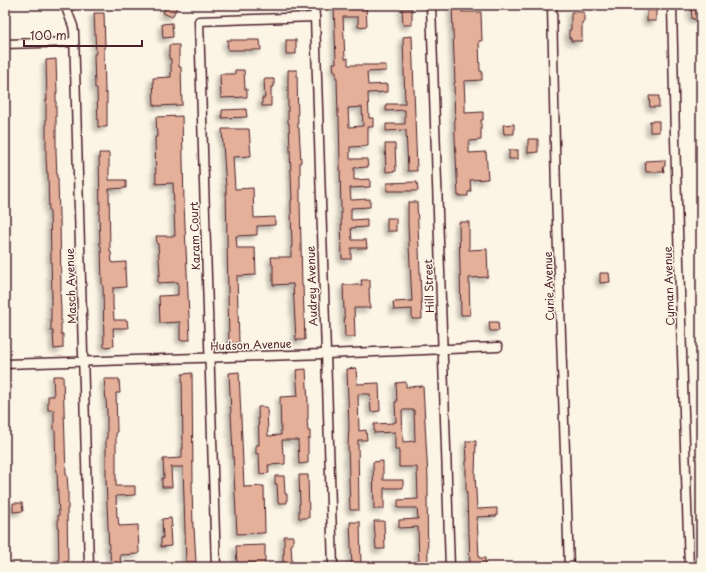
<svg xmlns="http://www.w3.org/2000/svg" width="706" height="572" font-family="'Playpen Sans',sans-serif">
<defs>
<filter id="shadow"><feDropShadow dx="-3.5" dy="3.5" stdDeviation="2" flood-color="#0004"/></filter>
</defs>
<rect width="100%" height="100%" fill="#fcf5e5"/>
<filter id="ink" filterUnits="userSpaceOnUse"><feTurbulence type="fractalNoise" baseFrequency=".025" numOctaves="2"/><feDisplacementMap in="SourceGraphic" scale="8" xChannelSelector="R" yChannelSelector="G"/><feConvolveMatrix kernelMatrix="1 2 1 2 8 2 1 2 1" color-interpolation-filters="sRGB"/></filter>
<g filter="url(#ink)">
<g fill="#e5b099" stroke="#4a1f2b" fill-rule="evenodd" filter="url(#shadow)">
<path d="M167 5H178L172 17 163 13Z"/>
<path d="M334 5H366L367 26 358 27V17H343L345 59 348 58V65H386V71L367 72 368 85 387 84V92L368 93 369 118H373V127H368V146L350 147V159H367L368 167 354 168V180L370 179V187L350 188 351 200 370 199V207L351 208V220L367 219V227L351 228 352 240H366L367 248H351V259H342L339 117H338L337 78H336V71H334L333 63H336ZM362 107 363 126 349 127 348 108Z"/>
<path d="M452 5H461L462 12H481L482 41H479L480 71H482V80L464 81 465 103V113L483 112V120H481V140L469 141V153L486 152 488 179 470 180 471 191 468 192V196H458L455 137 454 83H455Z"/>
<path d="M402 8H412V25H403Z"/>
<path d="M691 8H701V19H692Z"/>
<rect x="647" y="10" width="9" height="11"/>
<path d="M571 12H584V22H582V41H571V38H569V30H571Z"/>
<path d="M94 13H104L105 47H104L105 93H107V127H98L97 88H95L94 54H96Z"/>
<path d="M172 23 173 37 163 38 162 24Z"/>
<path d="M412 36 417 171H408L406 130 386 131V124H405V110L386 111V104H405L403 37Z"/>
<path d="M227 40H260L261 50H228Z"/>
<rect x="286" y="40" width="10" height="14"/>
<path d="M169 45H179V67H181L182 105 154 106 153 78 171 77V59H169Z"/>
<path d="M56 59 57 93H56V152L57 178H58L59 218H60L61 291H60L61 310V334H63V348L54 349 53 331H51V297H52L51 257 50 212H49L48 173H47L46 159V100H47L46 60Z"/>
<path d="M235 70H244L245 89H247V97L221 98 220 74H235Z"/>
<path d="M288 70H297L298 128H299L301 162H300V201L302 286H303L305 340H296L293 284 273 285V265H272L271 257H291V247H292L291 208V200H292L289 123H288Z"/>
<path d="M264 79H274V87H271V106H262V98H265Z"/>
<path d="M649 96H659V107H650Z"/>
<path d="M246 109 247 117 222 118V110Z"/>
<path d="M182 116 184 203 190 340H180V322L160 323 159 296 178 295V282L158 283V275H160L158 244H157L156 236H175L173 183 156 184 155 137H157L156 117Z"/>
<rect x="650" y="121" width="9" height="11"/>
<path d="M514 124V134H504L503 125Z"/>
<path d="M222 129H249L251 156 233 157 235 189 253 188 254 218 275 217V225L257 226V235L236 236 237 248H255L256 275 237 276 239 343H229L226 187Z"/>
<path d="M528 139H538V152L528 153Z"/>
<path d="M385 144H395L396 171 386 172Z"/>
<rect x="509" y="150" width="9" height="9"/>
<path d="M99 153H109V180H126V188L109 189 110 252H111L112 263 126 262V268H125L126 287 113 288V305L114 320H127L128 328H113L114 346 104 347 103 285H102L101 246H100L99 211H100Z"/>
<path d="M665 160V166L663 167 664 172H646L645 161Z"/>
<path d="M417 182 418 191H387V183Z"/>
<path d="M408 202H417L422 319H412V309L394 310 393 302 412 301 408 226Z"/>
<rect x="387" y="218" width="9" height="13"/>
<path d="M459 222H469V250L487 249 488 277 469 278 470 315H461Z"/>
<path d="M600 273H609L610 282 600 283Z"/>
<path d="M361 280H370V288H369L370 308H354L355 337H345L343 285H362Z"/>
<path d="M489 322H498L499 331H490Z"/>
<path d="M356 368 357 384 379 383 380 411 371 412 370 394H358L359 431 366 430 367 440H358L359 510H350L348 446 349 427 347 369Z"/>
<path d="M306 369 308 402V419H307L308 431H310V439H308V463L299 464 298 440H282L283 455H285V464L268 465 269 473 260 474 259 454H256V445H259L258 407H267L268 436 281 435 280 397 298 396 296 370Z"/>
<path d="M239 372 244 487 264 486 265 533 237 534 229 373Z"/>
<path d="M192 373 193 482H192L193 528H194L196 562H186L183 467H171L172 487H162V478H164L163 459 182 458V449H183L182 374Z"/>
<path d="M53 376H63L66 475H67L68 489V509H67L68 567H59L58 515H59L58 495 57 470H56L55 430H54V410H48V396H54Z"/>
<path d="M104 379H119L120 393H116L117 432H116V486H135V495L116 496 117 517H118L119 526 138 525 139 554 120 555 121 567H111L110 551H109L106 478V438H107V412Z"/>
<path d="M406 382V387L423 386 428 478V497H427L428 567H419L418 527 399 528V520L418 519 417 508H398V500L418 499 417 467H399V450H395V432L374 433V424L394 423V422H396L395 402H397L396 383ZM402 410H414L415 441 403 442Z"/>
<path d="M466 441H476L475 474 477 509 497 508V516L477 517 479 558H485L486 567H470L469 533H468L467 493 466 494V461H467Z"/>
<path d="M383 461V480H403V488H384V509H374L373 462Z"/>
<path d="M299 475H308L309 518H299V504H300Z"/>
<path d="M275 476H284L285 494H287V503H278L277 484H275Z"/>
<path d="M13 503H22L23 511 13 512Z"/>
<path d="M171 518 172 527H170L171 546 161 547V538H163L162 519Z"/>
<path d="M374 521H384L385 549H376Z"/>
<path d="M350 522H360L361 567H352Z"/>
<path d="M284 536H293V544H291L292 562 283 563V554H284Z"/>
<path d="M265 545V567H256L255 563H237L236 546Z"/>
</g>
<g fill="none" stroke-linecap="round" stroke-linejoin="round">
<g stroke="#4a1f2b" stroke-width="11">
<g id="street">
<path d="M65 5 73 26 74 32 89 567"/>
<path d="M314 5 315 17 333 567"/>
<path d="M431 5 450 567"/>
<path d="M552 5 556 192 569 567"/>
<path d="M672 5 675 139 689 567"/>
<path d="M5 44 74 42"/>
<path d="M5 364 325 354 498 347"/>
<path d="M216 567 199 21 315 17"/>
</g>
</g>
<use href="#street" stroke="#fcf5e5" stroke-width="8"/>
</g>
</g>
<g text-anchor="middle" stroke-width="3" stroke-linejoin="round" paint-order="stroke">
<g font-size="11" fill="#4a1f2b" stroke="#fcf5e5">
<text transform="translate(195 236) rotate(-92)" y="4">Karam Court</text>
<text transform="translate(71 286) rotate(-92)" y="4">Masch Avenue</text>
<text transform="translate(312 286) rotate(-92)" y="4">Audrey Avenue</text>
<text transform="translate(429 286) rotate(-92)" y="4">Hill Street</text>
<text transform="translate(549 286) rotate(-92)" y="4">Curie Avenue</text>
<text transform="translate(669 286) rotate(-92)" y="4">Cyman Avenue</text>
<text transform="translate(251 345) rotate(-2)" y="4">Hudson Avenue</text>
</g>
</g>
<rect width="706" height="572" fill="none" stroke="#fcf5e5" stroke-width="20"/>
<rect x="10" y="10" width="686" height="552" fill="none" stroke="#4a1f2b" stroke-width="1.5" filter="url(#ink)"/>
<path d="M24 40v6h118v-6" fill="none" stroke="#4a1f2b" stroke-width="2"/>
<text x="30" y="40" font-size="12" fill="#4a1f2b" stroke="#fcf5e5" stroke-width="3" paint-order="stroke">100 m</text>
</svg>
